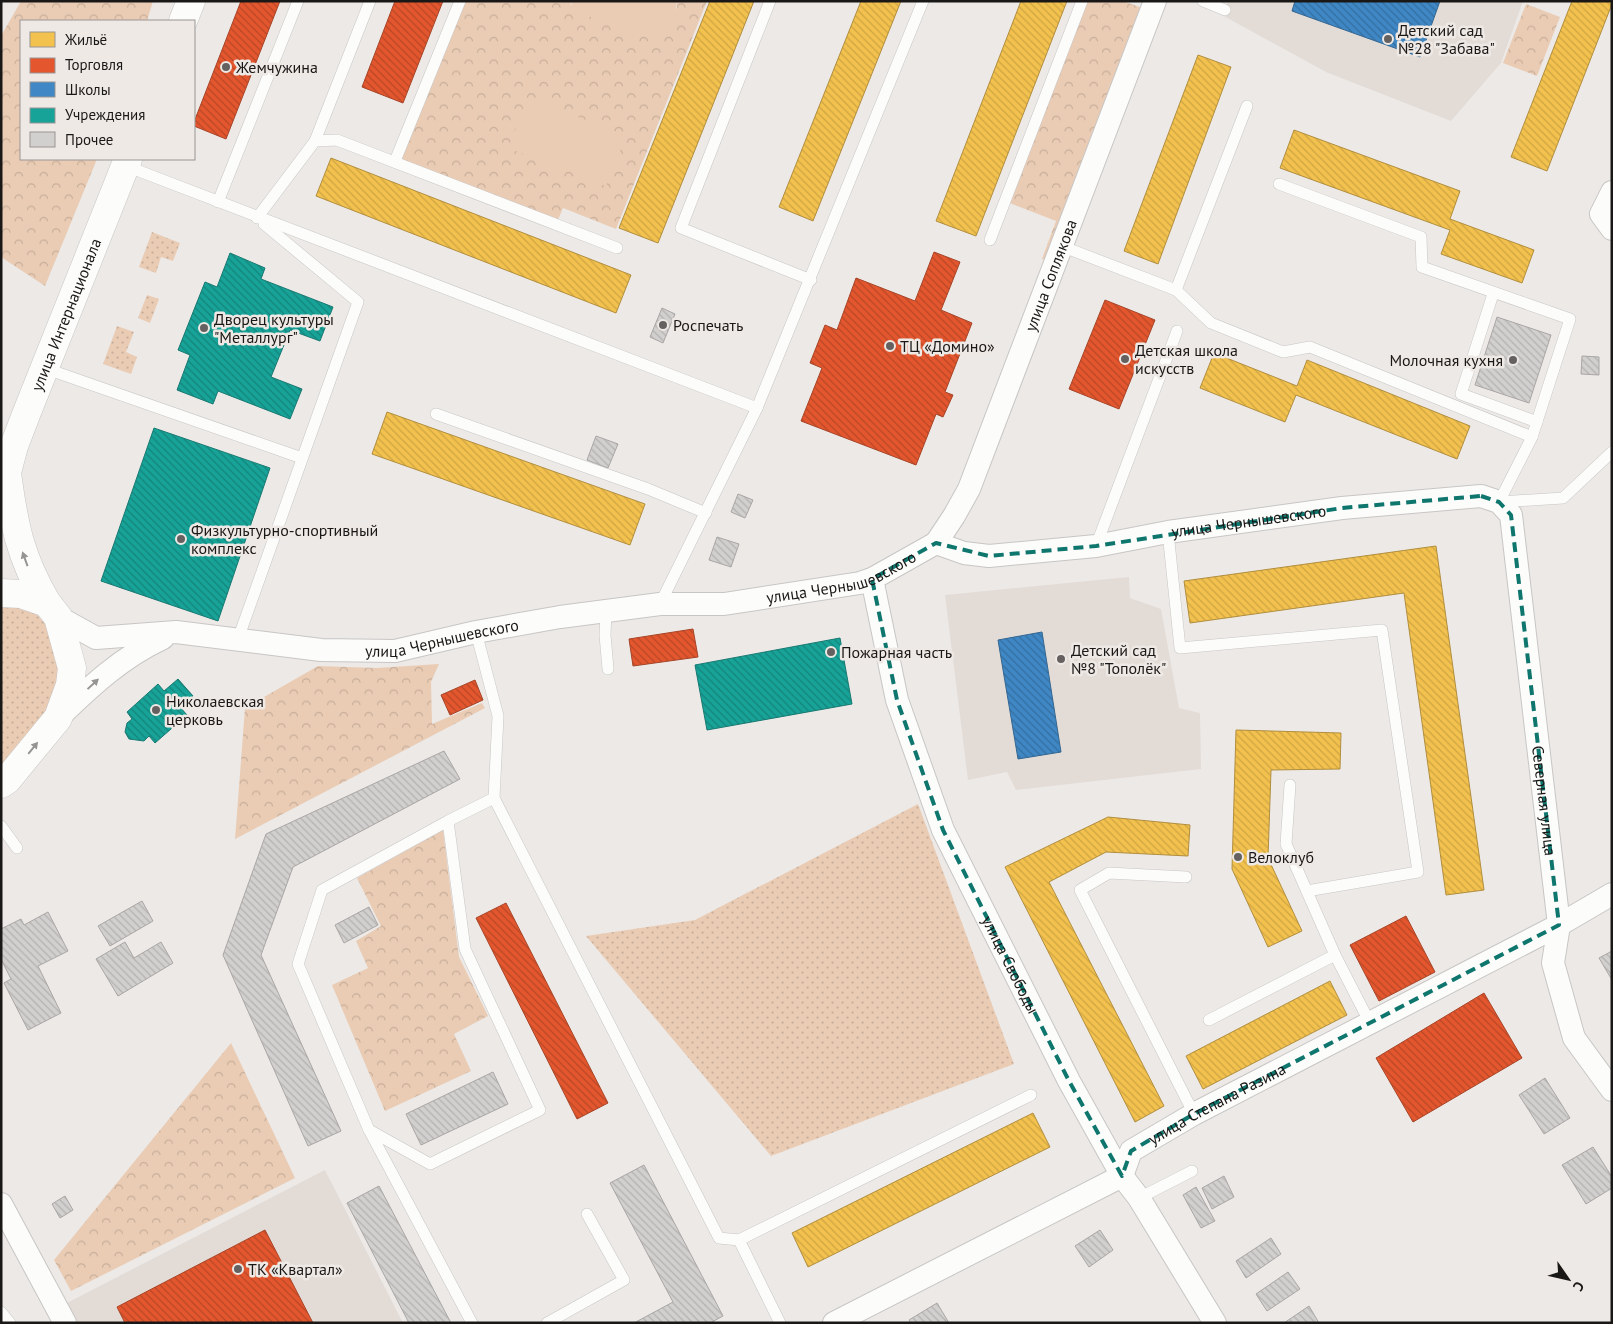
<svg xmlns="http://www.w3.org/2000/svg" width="1613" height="1324" font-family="'PT Sans',sans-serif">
<defs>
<pattern id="grass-dots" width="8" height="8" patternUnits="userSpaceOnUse" patternTransform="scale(1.25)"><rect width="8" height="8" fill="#eaccb4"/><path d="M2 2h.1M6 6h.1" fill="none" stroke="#c8ae9a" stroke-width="1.8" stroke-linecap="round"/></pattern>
<pattern id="park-crowns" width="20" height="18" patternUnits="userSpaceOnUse" patternTransform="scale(1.25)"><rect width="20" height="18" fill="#eaccb4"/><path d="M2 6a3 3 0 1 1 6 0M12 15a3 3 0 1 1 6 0" fill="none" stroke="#c8ae9a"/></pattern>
<pattern id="homes-back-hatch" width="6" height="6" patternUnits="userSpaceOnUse" patternTransform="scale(1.25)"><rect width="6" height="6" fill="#f2c14e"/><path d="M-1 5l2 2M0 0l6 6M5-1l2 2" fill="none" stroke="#cfa543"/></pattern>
<pattern id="shops-back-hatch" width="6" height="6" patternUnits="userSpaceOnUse" patternTransform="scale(1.25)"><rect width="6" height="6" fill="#e4572e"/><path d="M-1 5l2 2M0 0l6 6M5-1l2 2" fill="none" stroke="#b84726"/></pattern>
<pattern id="schools-back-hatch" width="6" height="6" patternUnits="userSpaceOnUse" patternTransform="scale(1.25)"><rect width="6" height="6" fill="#3f88c5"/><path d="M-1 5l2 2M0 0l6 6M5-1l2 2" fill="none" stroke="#346e9f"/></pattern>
<pattern id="public-back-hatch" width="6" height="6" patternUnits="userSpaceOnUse" patternTransform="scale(1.25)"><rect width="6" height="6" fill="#17a398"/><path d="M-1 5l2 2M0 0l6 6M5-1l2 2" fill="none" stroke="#14847b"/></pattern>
<pattern id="building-back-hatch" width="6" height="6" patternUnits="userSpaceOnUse" patternTransform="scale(1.25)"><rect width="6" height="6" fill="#d2d0ce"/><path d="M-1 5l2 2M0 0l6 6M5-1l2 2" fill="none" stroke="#b4b2b0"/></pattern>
</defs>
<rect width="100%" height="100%" fill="#ece9e7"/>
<g fill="#e3dcd6">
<path d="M1228 1H1523L1501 63 1451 121 1326 72 1222 15Z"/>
<path d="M1129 577 1130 598 1161 609 1179 708 1200 713 1201 769 1016 790 1007 772 968 780 945 595Z"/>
<path d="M325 1170 403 1323H78L65 1304Z"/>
</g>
<g fill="url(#grass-dots)">
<path d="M152 232 180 243 173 261 161 257 156 273 139 267Z"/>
<path d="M147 295 159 299 150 323 138 318Z"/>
<path d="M117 326 134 332 126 352 137 357 131 374 103 364Z"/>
<path d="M3 603 34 611 48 627 61 649 58 701 1 773V605Z"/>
<path d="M918 804 1014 1064 771 1156 586 936 695 920Z"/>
</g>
<g fill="url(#park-crowns)">
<path d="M21 1H153L147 21H21V159H97L45 286 1 257V36Z"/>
<path d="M464 1H570L571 5 667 31 677 7 676 1H707L616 229 563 208 557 222 401 159Z"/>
<path d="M1083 1H1123L1145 9 1050 262 1042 259 1056 221 1007 202Z"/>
<path d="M1526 4 1560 17 1537 76 1503 63Z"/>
<path d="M439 664 431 682 432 724 482 703 485 708 235 839 245 708 318 666 377 668Z"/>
<path d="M443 830 459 957 488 1016 454 1034 471 1071 385 1111 332 985 368 968 356 941 381 926 357 878Z"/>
<path d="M231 1043 295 1178 71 1291 54 1260Z"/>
</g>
<g fill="#eaccb4">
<path d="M570 1H676C678 16 668 38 653 40L575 11Z"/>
<path d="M528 97 626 136 606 186 508 148Z"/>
</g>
<g fill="url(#homes-back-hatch)" stroke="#b18e3e">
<path d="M710 1H754L658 243 619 228Z"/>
<path d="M861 1H901L813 221 779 207Z"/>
<path d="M1021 1H1067L976 236 936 221Z"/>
<path d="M1572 1H1612V4L1547 171 1511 157Z"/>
<path d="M1198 55 1231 67 1158 264 1124 251Z"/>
<path d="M1294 130 1460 191 1450 219 1534 250 1522 283 1441 254 1450 230 1280 168Z"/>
<path d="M331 158 631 275 616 313 316 196Z"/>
<path d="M1214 353 1297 386 1307 360 1470 426 1457 459 1296 395 1285 422 1200 388Z"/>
<path d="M387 412 645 504 630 545 372 454Z"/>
<path d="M1436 546 1484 890 1446 895 1404 593 1190 623 1184 581Z"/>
<path d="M1236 730 1341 733 1340 769 1271 770 1268 858 1302 931 1268 947 1232 869Z"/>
<path d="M1108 817 1190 825 1188 856 1106 852 1049 882 1164 1106 1135 1122 1005 867Z"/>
<path d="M1330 981 1347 1015 1203 1089 1186 1056Z"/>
<path d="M1033 1113 1050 1147 808 1267 792 1233Z"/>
</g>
<g fill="url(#shops-back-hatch)" stroke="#a74427">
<path d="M241 1H280L226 139 194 126V122Z"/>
<path d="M395 1H443L403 103 362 87Z"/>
<path d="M934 252 960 262 941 310 972 323 945 392 953 395 943 417 936 414 916 465 801 421 822 368 810 363 825 325 837 330 856 278 915 301Z"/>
<path d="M1105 300 1155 320 1119 409 1069 389Z"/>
<path d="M693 629 698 657 633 666 629 639Z"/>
<path d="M475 680 483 700 450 715 441 695Z"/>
<path d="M506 903 608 1103 577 1119 476 918Z"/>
<path d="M1406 916 1435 972 1379 1001 1350 945Z"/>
<path d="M1484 993 1522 1058 1413 1122 1376 1058Z"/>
<path d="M265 1230 313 1323H125L117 1307Z"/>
</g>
<g fill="url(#schools-back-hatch)" stroke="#346691">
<path d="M1295 1H1440L1420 57 1292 11Z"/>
<path d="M1042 632 1061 752 1018 759 998 640Z"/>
</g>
<g fill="url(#public-back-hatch)" stroke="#187971">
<path d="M230 253 265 268 261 279 333 307 320 341 290 330 271 377 302 389 290 419 218 391 213 404 177 390 190 355 178 350 205 282 217 287Z"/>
<path d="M154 428 270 468 218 621 101 581Z"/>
<path d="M840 638 852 704 707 730 695 665Z"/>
<path d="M178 679 193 696 180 707 187 715 155 743 149 736 144 741 129 739 125 732 127 723 132 719 127 712 158 684 164 691Z"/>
</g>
<g fill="url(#building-back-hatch)" stroke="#a9a6a5">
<path d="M662 308 675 314 663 343 650 337Z"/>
<path d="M1497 317 1551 335 1529 403 1475 385Z"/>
<path d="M1582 356 1599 357V375L1581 374Z"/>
<path d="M596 436 618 444 608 468 587 460Z"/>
<path d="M738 494 753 500 745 518 731 512Z"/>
<path d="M717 537 739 544 731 567 709 560Z"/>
<path d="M444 751 460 779 293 867 261 955 341 1131 308 1146 223 955 266 834Z"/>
<path d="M142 901 153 921 110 946 98 926Z"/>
<path d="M369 907 378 925 344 943 335 925Z"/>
<path d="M48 912 68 951 38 966 61 1013 28 1030 4 983 11 979 1 959V929L21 919 24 925Z"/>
<path d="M125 942 134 958 161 942 173 963 118 996 96 959Z"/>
<path d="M1612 951V980L1599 958Z"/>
<path d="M493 1072 508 1104 421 1145 406 1114Z"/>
<path d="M1545 1078 1570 1118 1544 1134 1519 1095Z"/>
<path d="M1593 1147 1612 1177V1188L1586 1204 1562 1165Z"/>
<path d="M644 1165 723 1316 710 1323H634L673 1302 610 1183Z"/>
<path d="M1224 1176 1234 1197 1212 1209 1202 1188Z"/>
<path d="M379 1186 451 1323H409L347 1203Z"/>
<path d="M1196 1187 1215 1221 1201 1228 1183 1195Z"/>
<path d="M65 1196 73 1210 60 1218 52 1204Z"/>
<path d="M1100 1230 1113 1250 1089 1267 1075 1246Z"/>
<path d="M1271 1238 1281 1254 1246 1278 1236 1261Z"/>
<path d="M1288 1272 1300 1289 1267 1311 1256 1294Z"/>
<path d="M937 1303 949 1323H911L909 1320Z"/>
<path d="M1309 1306 1319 1323H1284Z"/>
</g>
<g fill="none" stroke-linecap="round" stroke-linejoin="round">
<g stroke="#c8c6c5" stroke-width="12">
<g id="service">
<path d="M770 1 681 228 811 280"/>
<path d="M1203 1 1225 10"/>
<path d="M315 141 370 1"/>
<path d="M395 161 460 1"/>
<path d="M126 166 757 408"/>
<path d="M1279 184 1421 237 1422 267 1570 319 1532 437 1499 502"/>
<path d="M218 202 298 1"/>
<path d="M257 218 315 141 337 140 617 248"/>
<path d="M990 240 1082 1"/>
<path d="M1061 246 1176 290 1211 323 1283 352 1310 347 1532 437"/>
<path d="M1176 290 1247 106"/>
<path d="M1493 294 1461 394 1537 422"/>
<path d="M44 368 302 458"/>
<path d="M436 414 648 489 706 513"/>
<path d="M1499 502 1563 498 1612 452"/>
<path d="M1168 532 1180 648 1382 630 1418 872 1307 891"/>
<path d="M1096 546 1177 331"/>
<path d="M660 604 757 408 923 1"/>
<path d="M606 611 605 635 608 669"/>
<path d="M238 639 358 302 264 224"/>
<path d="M1290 785 1286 844 1335 955"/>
<path d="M494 798 719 1238 739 1240"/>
<path d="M448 821 322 890 298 964 369 1130 430 1164 540 1110 465 949 448 821 494 798 498 716 476 632"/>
<path d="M1 826 17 848"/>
<path d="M1186 877 1109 873 1080 890 1194 1114"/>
<path d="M1209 1020 1335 955 1370 1023"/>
<path d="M369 1130 472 1323"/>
<path d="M1139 1198 1192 1171"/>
<path d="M1 1312 10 1323"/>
<path d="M547 1323 624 1280 587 1214"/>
<path d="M780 1323 739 1240 1031 1095"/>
</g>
</g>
<g stroke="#c8c6c5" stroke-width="24">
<g id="minor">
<path d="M1612 192 1601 214 1612 229"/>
<path id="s1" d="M936 543 954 516 969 489 1155 1"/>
<path id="s2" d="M872 579 897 700 943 830 1069 1081 1122 1176 1139 1198 1215 1323"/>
<path id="s3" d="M58 617 96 638 176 632 321 650 395 651 476 632 560 617 660 604H724L860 583 872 579 936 543 964 553 989 556 1096 546 1168 532 1342 508 1481 496 1499 502 1511 515 1559 925 1553 963 1574 1038 1612 1090"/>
<path d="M58 718C91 686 122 657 163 638"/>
<path d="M1 1204 65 1323"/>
<path id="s4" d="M834 1323 1122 1176 1131 1151 1194 1114 1559 925 1612 894"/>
</g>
</g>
<g stroke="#c8c6c5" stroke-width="29">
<g id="secondary">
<path d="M183 21 191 1"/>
<path d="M7 473C14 525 20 557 47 603"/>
<path id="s5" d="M1 495 14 446 27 412 128 159"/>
<path d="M1 593 21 594 47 603 58 617 72 668 70 685 58 718 7 780 1 784"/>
</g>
</g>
<use href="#service" stroke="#fcfcfb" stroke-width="11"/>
<use href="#minor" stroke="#fcfcfb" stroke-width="22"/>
<use href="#secondary" stroke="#fcfcfb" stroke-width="28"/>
</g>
<defs><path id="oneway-solid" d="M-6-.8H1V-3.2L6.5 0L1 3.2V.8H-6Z" transform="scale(1.25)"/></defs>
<g fill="#969594">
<use href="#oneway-solid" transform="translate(25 559) rotate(-110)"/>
<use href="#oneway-solid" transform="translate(93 684) rotate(-43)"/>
<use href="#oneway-solid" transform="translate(33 748) rotate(-51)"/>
</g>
<path fill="none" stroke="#0f766e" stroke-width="4" stroke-dasharray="10 6" stroke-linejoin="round" d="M1481 496 1499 502 1511 515 1559 925 1194 1114 1131 1151 1122 1176 1069 1081 943 830 897 700 872 579 936 543 989 556 1096 546 1342 508Z"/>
<g fill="#646160" stroke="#eee9e5" stroke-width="2">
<circle cx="1388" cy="39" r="5"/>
<circle cx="226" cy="67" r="5"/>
<circle cx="663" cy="325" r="5"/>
<circle cx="204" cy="328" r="5"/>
<circle cx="890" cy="346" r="5"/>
<circle cx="1125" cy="359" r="5"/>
<circle cx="1513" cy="360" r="5"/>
<circle cx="181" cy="539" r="5"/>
<circle cx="831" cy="652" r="5"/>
<circle cx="1061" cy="659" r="5"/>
<circle cx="156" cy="710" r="5"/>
<circle cx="1238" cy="857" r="5"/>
<circle cx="238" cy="1269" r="5"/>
</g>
<g text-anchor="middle" stroke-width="5" stroke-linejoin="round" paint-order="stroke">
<g font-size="16" fill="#1a1817" stroke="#eee9e5" text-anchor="start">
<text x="1398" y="36">Детский сад<tspan x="1398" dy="18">№28 "Забава"</tspan></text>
<text x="236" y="73">Жемчужина</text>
<text x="214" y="325">Дворец культуры<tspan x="214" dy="18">"Металлург"</tspan></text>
<text x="673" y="331">Роспечать</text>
<text x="900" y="352">ТЦ «Домино»</text>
<text x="1135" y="356">Детская школа<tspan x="1135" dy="18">искусств</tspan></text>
<text x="1503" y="366" text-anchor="end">Молочная кухня</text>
<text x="191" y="536">Физкультурно-спортивный<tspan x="191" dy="18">комплекс</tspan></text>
<text x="1071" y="656">Детский сад<tspan x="1071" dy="18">№8 "Тополёк"</tspan></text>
<text x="841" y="658">Пожарная часть</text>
<text x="166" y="707">Николаевская<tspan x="166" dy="18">церковь</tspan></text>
<text x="1248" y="863">Велоклуб</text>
<text x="248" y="1275">ТК «Квартал»</text>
</g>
<g font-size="16" fill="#1a1817" stroke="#eee9e5">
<text dy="6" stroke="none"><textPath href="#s1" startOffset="292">улица Соплякова</textPath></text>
<text dy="6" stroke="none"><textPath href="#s5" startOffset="192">улица Интернационала</textPath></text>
<text dy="6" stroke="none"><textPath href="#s3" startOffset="1218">улица Чернышевского</textPath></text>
<text dy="6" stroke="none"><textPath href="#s3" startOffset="798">улица Чернышевского</textPath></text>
<text dy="6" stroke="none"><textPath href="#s3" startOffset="392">улица Чернышевского</textPath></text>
<text dy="6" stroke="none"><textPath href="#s3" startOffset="1776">Северная улица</textPath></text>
<text dy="6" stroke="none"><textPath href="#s2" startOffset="412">улица Свободы</textPath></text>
<text dy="6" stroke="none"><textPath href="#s4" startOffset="448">улица Степана Разина</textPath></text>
</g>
</g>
<rect width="1613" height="1324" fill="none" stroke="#1a1817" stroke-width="5"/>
<rect x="20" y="20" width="175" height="140" fill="#eee9e5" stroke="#999593"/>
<rect x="30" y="32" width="25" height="15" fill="#f2c14e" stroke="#999593"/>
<text x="65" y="45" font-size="15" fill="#1a1817">Жильё</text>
<rect x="30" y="58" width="25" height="15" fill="#e4572e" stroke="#999593"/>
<text x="65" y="70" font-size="15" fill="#1a1817">Торговля</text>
<rect x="30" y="82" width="25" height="15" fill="#3f88c5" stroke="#999593"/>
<text x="65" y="95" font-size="15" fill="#1a1817">Школы</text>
<rect x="30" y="108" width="25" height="15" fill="#17a398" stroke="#999593"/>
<text x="65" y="120" font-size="15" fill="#1a1817">Учреждения</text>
<rect x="30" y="132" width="25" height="15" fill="#d2d0ce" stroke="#999593"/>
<text x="65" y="145" font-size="15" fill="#1a1817">Прочее</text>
<g transform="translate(1568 1279) rotate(124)" stroke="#eee9e5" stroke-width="4" paint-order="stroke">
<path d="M0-4L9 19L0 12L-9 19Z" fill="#1a1817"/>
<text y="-8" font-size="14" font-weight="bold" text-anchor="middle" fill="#1a1817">С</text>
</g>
</svg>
